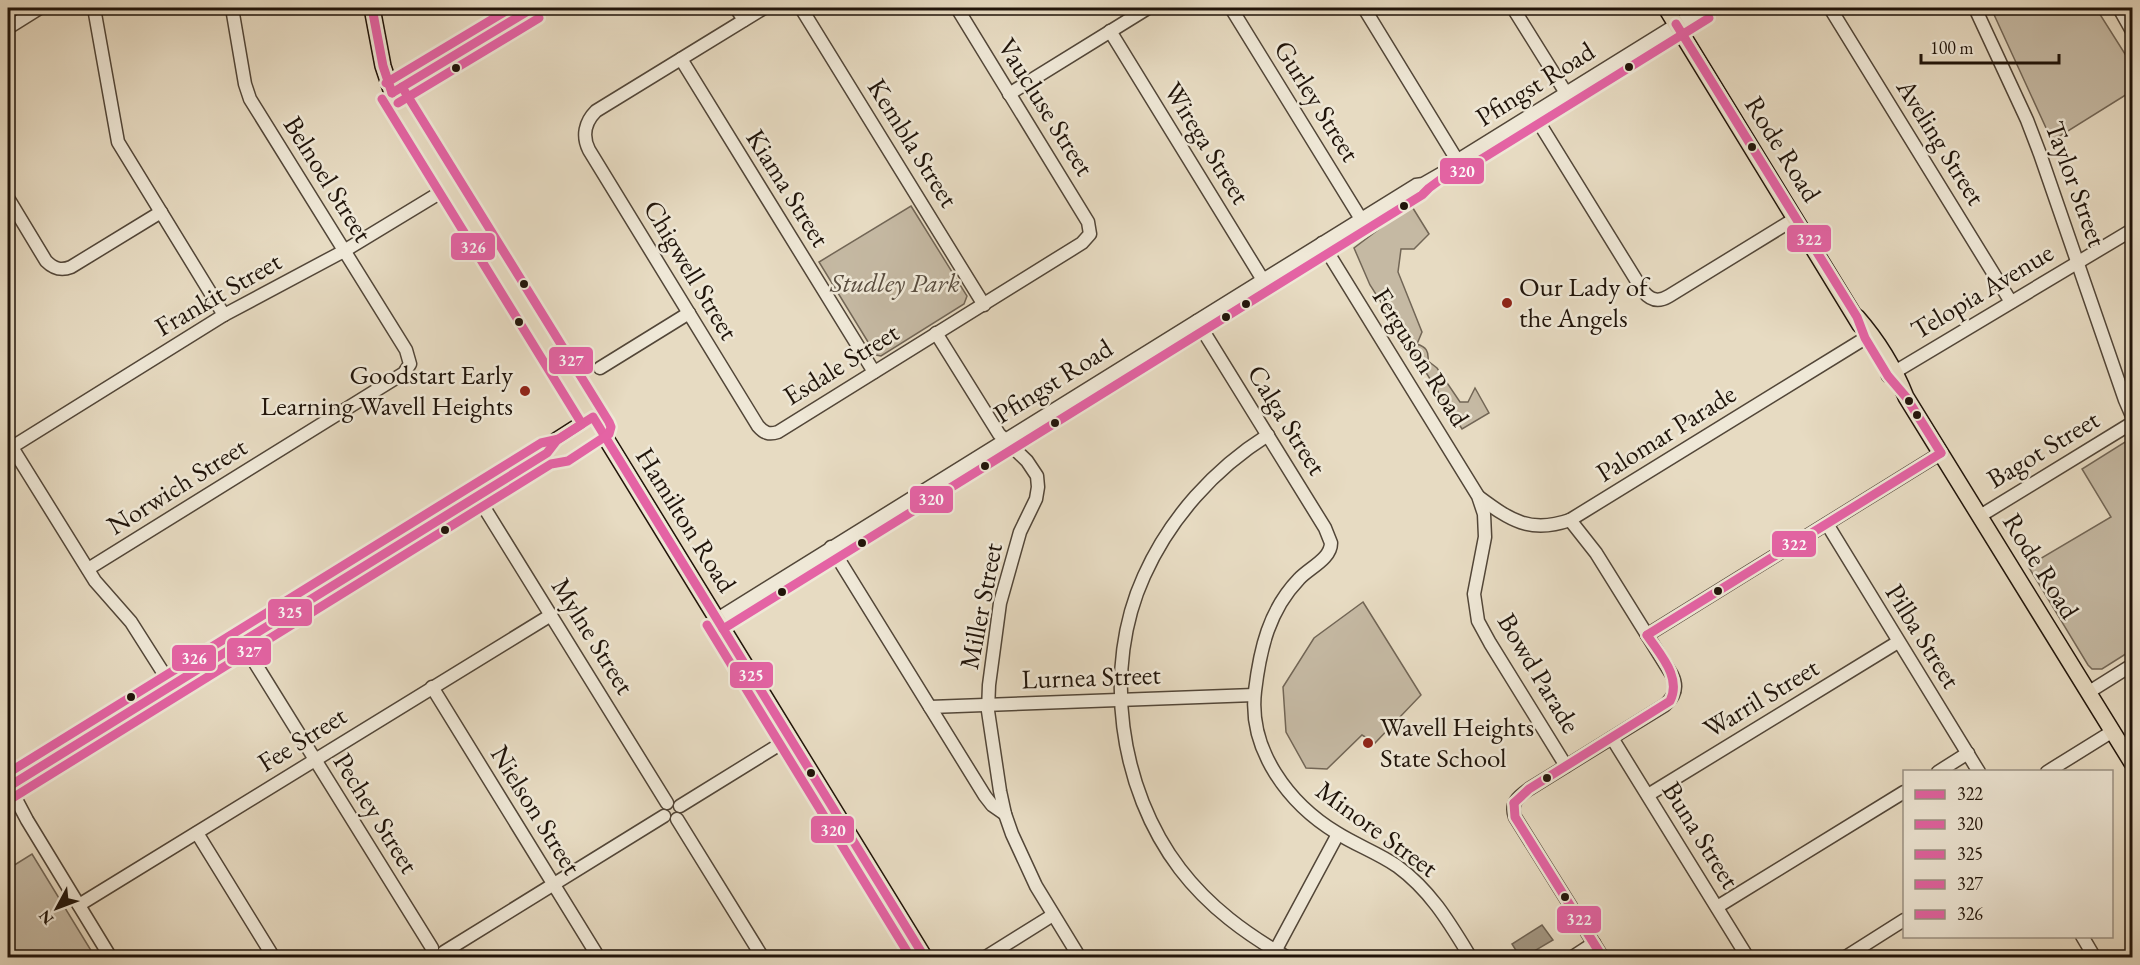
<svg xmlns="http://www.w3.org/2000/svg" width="2140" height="965" font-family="'EB Garamond',serif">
<rect width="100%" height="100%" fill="#e7dbc2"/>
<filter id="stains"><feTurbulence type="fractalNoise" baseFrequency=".00333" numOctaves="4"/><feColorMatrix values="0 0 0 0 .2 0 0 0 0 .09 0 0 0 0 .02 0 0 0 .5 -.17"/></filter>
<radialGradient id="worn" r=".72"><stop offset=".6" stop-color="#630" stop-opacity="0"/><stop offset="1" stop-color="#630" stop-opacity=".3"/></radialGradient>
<g fill="#c5b9a3" stroke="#726656" stroke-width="1.5">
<path d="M1991 8H2096L2132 65V91L2052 141Z"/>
<path d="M1411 205 1429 234 1414 249H1401L1398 272 1422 332 1417 344C1426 347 1429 351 1428 361L1437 368 1460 402H1468L1475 388 1489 413 1462 429 1370 285 1354 248Z"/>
<path d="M911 206 967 296 964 304 881 356 876 355 819 262Z"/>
<path d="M2125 442 2132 444V650L2102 669H2092L2088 665 2028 566 2111 517 2082 469Z"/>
<path d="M1363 602 1421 695 1375 743 1362 735 1327 769 1306 768 1286 732 1283 687 1314 638Z"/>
<path d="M32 854 95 957H8V869Z"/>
</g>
<path fill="#a39783" stroke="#6f6353" stroke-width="1.5" d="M1542 925 1553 940 1524 957H1520L1512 944Z"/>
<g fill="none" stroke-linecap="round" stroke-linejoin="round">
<g stroke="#524638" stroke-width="15">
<g id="minor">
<path d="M94 8 118 142 224 315"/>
<path d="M736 8 744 20"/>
<path d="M764 8 596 111C585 122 582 136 589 150L758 426C764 433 769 435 778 432L1082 243 1090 234 1088 222 957 8"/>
<path d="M801 8 984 305"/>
<path d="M1231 8 1361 219"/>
<path d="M1364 8 1457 160"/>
<path d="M1513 8 1566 93"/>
<path d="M1830 8 2011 302"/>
<path d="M1975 8 2027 120 2040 154 2125 400 2132 416"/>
<path d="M2119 8 2132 31"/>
<path d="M8 28 40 8"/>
<path d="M1110 31 1263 280"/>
<path d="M681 59 874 372"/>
<path d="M392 93 533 8"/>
<path d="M1009 94 1148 8"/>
<path d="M1533 113 1643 291C1651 301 1659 302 1669 296L1796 218"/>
<path d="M8 198 46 261C54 269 61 271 71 267L161 212"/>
<path d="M1322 243 1478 496 1484 514 1485 537 1474 594 1478 621 1490 643 1566 766"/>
<path d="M1197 321 1325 528 1331 543C1331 559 1309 568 1299 579 1269 610 1260 649 1255 691 1248 750 1289 804 1337 833 1356 845 1378 853 1397 866 1431 891 1449 922 1471 958"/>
<path d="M936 333 999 434 1027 461 1037 476 1038 487 1036 499 1020 532 1000 603 989 685 988 711 1000 791 1005 814 1012 834 1036 886 1080 958"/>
<path d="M600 368 689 313"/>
<path d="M1888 376 2132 230"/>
<path d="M1268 435C1214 469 1170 518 1144 576 1102 668 1119 789 1180 869 1209 907 1246 934 1288 958"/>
<path d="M8 441 95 581 131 622 171 685"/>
<path d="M12 447 224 315 344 251 451 186"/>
<path d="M477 496 667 803"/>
<path d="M1479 497C1510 520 1530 534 1570 520L1872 334"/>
<path d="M1980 516 2132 423"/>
<path d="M1570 520 1596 553 1672 675C1678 687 1675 696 1665 705L1529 789C1518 797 1510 803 1515 817L1603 958"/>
<path d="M1827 524 1979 772"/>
<path d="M831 547 985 796 992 805 1005 814"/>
<path d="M88 569 404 373 410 364 406 350 250 99 245 84 232 8"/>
<path d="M717 619 1416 185 1423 184 1451 168 1453 163 1703 8"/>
<path d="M1647 635 1941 453"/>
<path d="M242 642 432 948"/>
<path d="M432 687 599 958"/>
<path d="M2089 692 2132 665"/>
<path d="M930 707 1254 695"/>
<path d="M1612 738 1748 958"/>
<path d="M1938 772 1968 753"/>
<path d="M2047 772 2113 731"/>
<path d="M8 784 27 820 111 958"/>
<path d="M1648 795 1898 642"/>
<path d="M680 806 790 738"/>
<path d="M677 819 763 958"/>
<path d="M197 833 274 958"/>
<path d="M79 905 551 615"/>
<path d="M1717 907 1904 792"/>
<path d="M2082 936 2095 958"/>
<path d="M444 952 664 816"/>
<path d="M1272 957 1338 834"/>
<path d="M984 958 1053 915"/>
<path d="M1571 958 1594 943"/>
<path d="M1844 958 1904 920"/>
</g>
</g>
<g stroke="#20140a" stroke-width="18">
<g id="major">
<path d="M372 8 383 66 392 93 422 143 451 186 925 958"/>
<path d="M1666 8 1860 325"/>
<path d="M1857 317C1878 341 1894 367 1906 397L2132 763"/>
<path d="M547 453 563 450 599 428"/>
<path d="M8 787 547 453 557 440 593 417"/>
</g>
</g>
<use href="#minor" stroke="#efe8d7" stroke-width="12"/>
<use href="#major" stroke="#e7dbc2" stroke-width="15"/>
<g stroke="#efe8d7" stroke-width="14">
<g id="bus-1">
<path d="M372 8 383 66 392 93"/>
<path d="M1676 24 1857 317 1865 338 1888 376 1906 397 1941 453"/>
<path d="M392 93 533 8"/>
<path d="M1647 635 1941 453"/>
<path d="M1514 803 1529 789 1670 701C1682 677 1660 655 1647 635"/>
<path d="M1514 803 1515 817 1603 958"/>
</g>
</g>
<g stroke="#efe8d7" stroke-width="14">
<g id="bus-2">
<path d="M707 625 911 958"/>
<path d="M723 629 1422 195 1429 188 1448 174 1459 173 1709 18"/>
</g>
</g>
<g stroke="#efe8d7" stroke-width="14">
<path id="bus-3" d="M8 787 547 453 557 440 593 417 925 958"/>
</g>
<g stroke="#efe8d7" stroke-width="14">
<g id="bus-4">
<path d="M398 103 539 18"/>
<path d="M14 797 551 464 568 461 609 434 611 427 609 422 402 87"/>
</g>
</g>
<g stroke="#efe8d7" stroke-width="14">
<g id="bus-5">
<path d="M386 83 511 8"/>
<path d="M8 773 541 443 559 439 582 424 382 99"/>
</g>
</g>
<use href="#bus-1" stroke="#e463a4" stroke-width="9"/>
<use href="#bus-2" stroke="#e463a4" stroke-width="9"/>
<use href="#bus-3" stroke="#e463a4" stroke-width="9"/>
<use href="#bus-4" stroke="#e463a4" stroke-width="9"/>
<use href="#bus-5" stroke="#e463a4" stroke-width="9"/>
</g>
<g fill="#20140a" stroke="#efe8d7" stroke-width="2">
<circle cx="1629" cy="67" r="5"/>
<circle cx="456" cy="68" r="5"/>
<circle cx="1752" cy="147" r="5"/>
<circle cx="1404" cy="206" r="5"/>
<circle cx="524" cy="284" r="5"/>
<circle cx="1246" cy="304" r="5"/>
<circle cx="1226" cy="317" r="5"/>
<circle cx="519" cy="322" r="5"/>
<circle cx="1909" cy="401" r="5"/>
<circle cx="1917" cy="415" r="5"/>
<circle cx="1055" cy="423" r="5"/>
<circle cx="985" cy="466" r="5"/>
<circle cx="445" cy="530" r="5"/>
<circle cx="862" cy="543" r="5"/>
<circle cx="1718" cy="591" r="5"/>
<circle cx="782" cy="592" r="5"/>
<circle cx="131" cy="697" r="5"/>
<circle cx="811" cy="773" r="5"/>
<circle cx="1547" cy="778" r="5"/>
<circle cx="1565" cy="897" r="5"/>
</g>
<g fill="#8f2418" stroke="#efe8d7" stroke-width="2">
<circle cx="1507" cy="303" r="6"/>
<circle cx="525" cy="391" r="6"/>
<circle cx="1368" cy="743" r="6"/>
</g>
<g text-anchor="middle" stroke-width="5" stroke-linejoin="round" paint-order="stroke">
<g font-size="27" fill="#20140a" stroke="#efe8d7">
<text transform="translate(1535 84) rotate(-32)" y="9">Pfingst Road</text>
<text transform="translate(1317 101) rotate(58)" y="9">Gurley Street</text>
<text transform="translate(1046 107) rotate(58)" y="9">Vaucluse Street</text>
<text transform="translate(1941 142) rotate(58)" y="9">Aveling Street</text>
<text transform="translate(913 143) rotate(58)" y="9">Kembla Street</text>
<text transform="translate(1207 143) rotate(58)" y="9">Wirega Street</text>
<text transform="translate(1783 149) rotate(58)" y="9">Rode Road</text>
<text transform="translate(328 179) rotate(58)" y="9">Belnoel Street</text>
<text transform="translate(2076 184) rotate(70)" y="9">Taylor Street</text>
<text transform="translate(788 188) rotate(58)" y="9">Kiama Street</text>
<text transform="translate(691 270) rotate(59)" y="9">Chigwell Street</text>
<text transform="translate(1982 291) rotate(-31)" y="9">Telopia Avenue</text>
<text transform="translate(218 294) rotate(-30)" y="9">Frankit Street</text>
<text transform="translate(1421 357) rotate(58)" y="9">Ferguson Road</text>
<text transform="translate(841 364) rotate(-32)" y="9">Esdale Street</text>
<text transform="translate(1053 381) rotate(-32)" y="9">Pfingst Road</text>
<text transform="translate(1287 420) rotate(58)" y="9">Calga Street</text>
<text transform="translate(1666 433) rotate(-32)" y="9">Palomar Parade</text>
<text transform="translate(2043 449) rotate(-31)" y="9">Bagot Street</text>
<text transform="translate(177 486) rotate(-32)" y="9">Norwich Street</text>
<text transform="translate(686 520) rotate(58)" y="9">Hamilton Road</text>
<text transform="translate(2041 566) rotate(58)" y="9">Rode Road</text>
<text transform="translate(981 606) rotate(-79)" y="9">Miller Street</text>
<text transform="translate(593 636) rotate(58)" y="9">Mylne Street</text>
<text transform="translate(1923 636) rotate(58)" y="9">Pilba Street</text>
<text transform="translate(1539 673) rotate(59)" y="9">Bowd Parade</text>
<text transform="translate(1091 677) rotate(-2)" y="9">Lurnea Street</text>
<text transform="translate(1761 698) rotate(-31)" y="9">Warril Street</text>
<text transform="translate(302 739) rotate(-32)" y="9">Fee Street</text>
<text transform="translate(536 810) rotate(58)" y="9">Nielson Street</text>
<text transform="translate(376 813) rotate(58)" y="9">Pechey Street</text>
<text transform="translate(1377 829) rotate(36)" y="9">Minore Street</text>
<text transform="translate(1701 835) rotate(58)" y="9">Buna Street</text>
</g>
<g font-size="27" font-style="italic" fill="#5a4e40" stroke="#efe8d7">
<text x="895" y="292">Studley Park</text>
</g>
<g font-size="27" fill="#20140a" stroke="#efe8d7" text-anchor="start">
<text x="1519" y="296">Our Lady of<tspan x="1519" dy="31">the Angels</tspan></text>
<text x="513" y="384" text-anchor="end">Goodstart Early<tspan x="513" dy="31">Learning Wavell Heights</tspan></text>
<text x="1380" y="736">Wavell Heights<tspan x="1380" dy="31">State School</tspan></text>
</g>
</g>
<g stroke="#efe8d7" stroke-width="2">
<rect x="1439" y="157" width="46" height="28" rx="6" fill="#e463a4"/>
<rect x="1786" y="224" width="46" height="29" rx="6" fill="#e463a4"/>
<rect x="450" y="232" width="46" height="29" rx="6" fill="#e463a4"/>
<rect x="548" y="346" width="46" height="29" rx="6" fill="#e463a4"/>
<rect x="909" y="485" width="45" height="29" rx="6" fill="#e463a4"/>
<rect x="1771" y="530" width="46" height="28" rx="6" fill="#e463a4"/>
<rect x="267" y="598" width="46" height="29" rx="6" fill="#e463a4"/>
<rect x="226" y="637" width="46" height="29" rx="6" fill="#e463a4"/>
<rect x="171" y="644" width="46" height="28" rx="6" fill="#e463a4"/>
<rect x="729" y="661" width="45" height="28" rx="6" fill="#e463a4"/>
<rect x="810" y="815" width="45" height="29" rx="6" fill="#e463a4"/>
<rect x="1556" y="905" width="46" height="29" rx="6" fill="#e463a4"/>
</g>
<g font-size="16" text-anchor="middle" font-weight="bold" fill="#fff">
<text x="1462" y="177">320</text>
<text x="1809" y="245">322</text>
<text x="473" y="253">326</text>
<text x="571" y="366">327</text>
<text x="931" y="505">320</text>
<text x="1794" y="550">322</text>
<text x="290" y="618">325</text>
<text x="249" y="657">327</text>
<text x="194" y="664">326</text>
<text x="751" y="681">325</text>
<text x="833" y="836">320</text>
<text x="1579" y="925">322</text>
</g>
<rect width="2140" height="965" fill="none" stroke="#e7dbc2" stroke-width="30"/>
<rect x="9" y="9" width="2122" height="947" fill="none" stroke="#20140a" stroke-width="3"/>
<rect x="15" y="15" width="2110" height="935" fill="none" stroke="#20140a" stroke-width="1.5"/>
<rect x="1903" y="770" width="210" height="168" fill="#efe8d7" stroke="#9c9385" stroke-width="1.5"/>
<rect x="1915" y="790" width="30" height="9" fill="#e463a4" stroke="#9c9385" stroke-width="1.5"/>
<text x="1957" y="800" font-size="18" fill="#20140a">322</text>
<rect x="1915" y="820" width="30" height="9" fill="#e463a4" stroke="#9c9385" stroke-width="1.5"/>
<text x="1957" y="830" font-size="18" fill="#20140a">320</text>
<rect x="1915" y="850" width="30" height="9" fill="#e463a4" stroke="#9c9385" stroke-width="1.5"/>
<text x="1957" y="860" font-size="18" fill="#20140a">325</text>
<rect x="1915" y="880" width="30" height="9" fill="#e463a4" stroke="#9c9385" stroke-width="1.5"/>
<text x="1957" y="890" font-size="18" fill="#20140a">327</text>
<rect x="1915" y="910" width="30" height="9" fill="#e463a4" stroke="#9c9385" stroke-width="1.5"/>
<text x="1957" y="920" font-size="18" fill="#20140a">326</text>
<g transform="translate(57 908) rotate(229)" stroke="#efe8d7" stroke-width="4.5" paint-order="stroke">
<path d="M0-4.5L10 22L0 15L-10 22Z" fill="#20140a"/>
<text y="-9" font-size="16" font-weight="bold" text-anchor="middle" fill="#20140a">N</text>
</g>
<path d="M1921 54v9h138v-9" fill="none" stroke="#20140a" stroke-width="3"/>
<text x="1930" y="54" font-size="18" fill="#20140a" stroke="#efe8d7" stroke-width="4.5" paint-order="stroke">100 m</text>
<rect width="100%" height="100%" filter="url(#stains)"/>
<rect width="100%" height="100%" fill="url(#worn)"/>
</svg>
